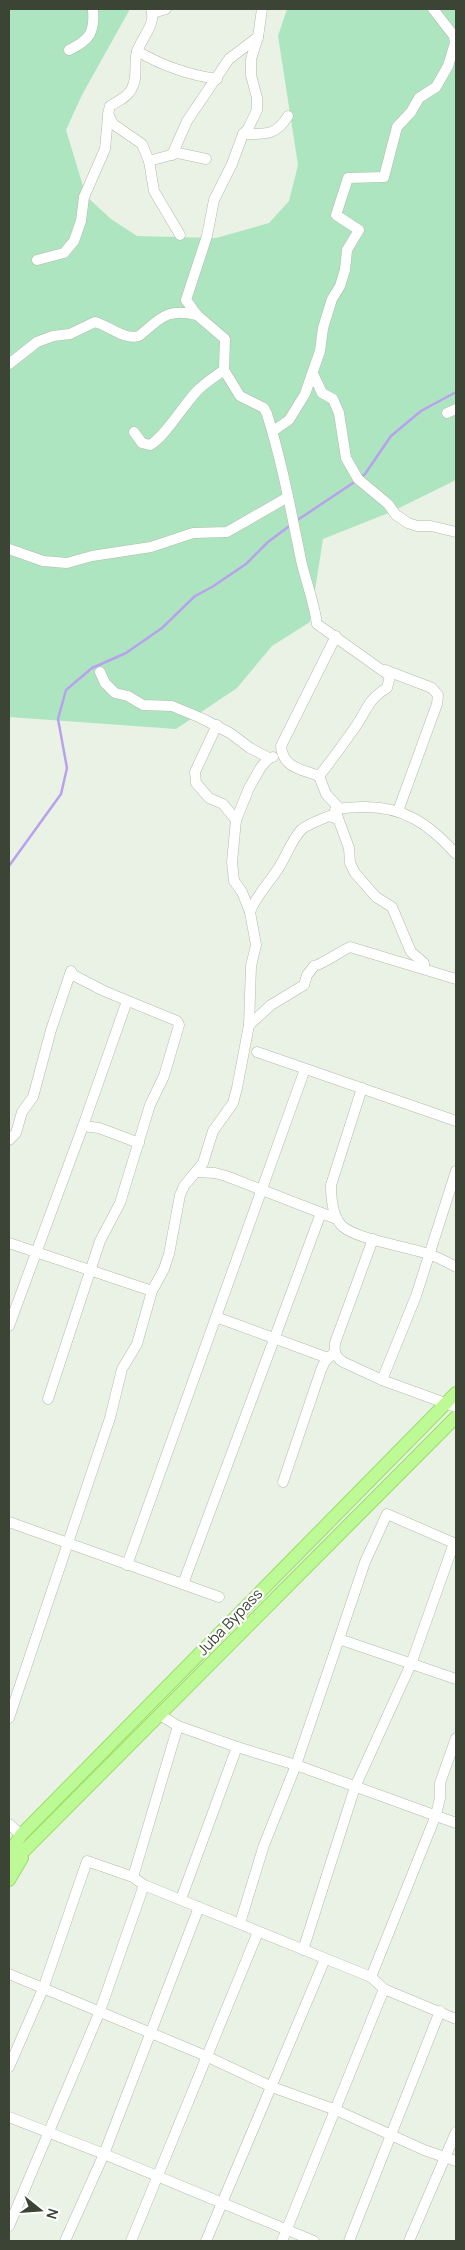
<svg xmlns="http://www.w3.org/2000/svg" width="465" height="2250" font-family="Manrope,sans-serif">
<rect width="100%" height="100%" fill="#eaf2e5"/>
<path fill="#aee5c1" d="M9 9H130L82 95 66 130 86 196 111 219 137 236 216 238 269 223 289 201 298 165 278 36 287 9H456V480L391 512 323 539 310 622 272 646 237 688 176 729 9 717Z"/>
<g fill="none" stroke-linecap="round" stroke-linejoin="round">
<g stroke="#b9a2ed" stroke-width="2.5">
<path d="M360 478 365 474 391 436 421 411 456 392"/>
<path d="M296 521 356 481"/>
<path d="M9 866 61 794 67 768 58 719 66 690 92 668 126 653 162 628 195 596 212 587 246 564 268 542 292 524"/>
</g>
<g stroke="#b2bda8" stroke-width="11">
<g id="minor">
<path d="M151 9C157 24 141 38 137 52 133 63 139 77 131 90 127 98 117 101 110 106L108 114 113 124 142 144 149 161 154 191 180 235"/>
<path d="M262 9 258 37 251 59V75L257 98V110L248 129 243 134 232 164 214 200 207 236 186 300 197 315 225 339 224 370 240 396 264 408 267 414C282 462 291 511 301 560 306 582 314 602 317 624L390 676 387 688C368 699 367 710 356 726 344 743 332 760 319 776"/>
<path d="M153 13 166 9"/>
<path d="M69 50C90 40 95 32 93 9"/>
<path d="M137 51C161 65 189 75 217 79"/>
<path d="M243 134C265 134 276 136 288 116"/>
<path d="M172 155 187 121 229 59 258 37"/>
<path d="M149 161 178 153 206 159"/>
<path d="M37 260 64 253 74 241 81 221 84 197 105 149 108 117"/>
<path d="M9 364 37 342 53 336 70 334 95 322C110 326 123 340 139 336 161 318 166 308 197 315"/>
<path d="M313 374 322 393 333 399 339 413 346 458 358 479 388 504 396 515 408 523 417 526H431L456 532"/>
<path d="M447 413 456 409"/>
<path d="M273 431 289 420 305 394 320 351 323 328 332 299 340 286 345 270 347 250 359 230 336 215 348 178 384 177 397 127 411 112 419 98 436 87 448 66 455 43 454 36 433 9"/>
<path d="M134 432 142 443 150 445C164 438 183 406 196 392 203 384 214 377 224 370"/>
<path d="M9 549 43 561 67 563 92 556 151 547 193 533 227 532 288 497"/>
<path d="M336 636 281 746C283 768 301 769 319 776L326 794 339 808"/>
<path d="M385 670 432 688 438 695 437 704 398 811"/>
<path d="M100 672 105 683 115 693 128 696 143 705 172 706 201 718 230 733 250 748 269 758 273 757"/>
<path d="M217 725 195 772 196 783 209 798 223 804 236 820"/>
<path d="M250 912C256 895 272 880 281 864 288 852 292 840 301 830 307 824 320 820 329 816L338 819"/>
<path d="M424 968V963L411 952 392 907 376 897 355 873 350 863 349 848 335 810C343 807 353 808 362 807 404 806 429 824 456 854"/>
<path d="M249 1025 271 1005 304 985 307 975 314 966C321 965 341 951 350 947L456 979"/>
<path d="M257 1052 456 1121"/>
<path d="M362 1088 331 1185C331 1198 332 1216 342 1226 358 1240 406 1246 428 1254 438 1257 447 1262 456 1267"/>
<path d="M83 1126 127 1001"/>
<path d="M9 1140 16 1133 22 1112 33 1097 51 1030 71 971 73 975 104 991 177 1021 179 1025 164 1076 150 1105 120 1203 100 1241 48 1399"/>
<path d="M196 1172 215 1173 226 1176 337 1219"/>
<path d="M373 1239 335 1343C334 1352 335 1357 343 1362L382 1380 456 1407"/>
<path d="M9 1243 152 1291"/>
<path d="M216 1317 328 1358"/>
<path d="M9 1326 83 1126 99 1128 139 1143"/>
<path d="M382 1380 416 1296 456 1171"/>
<path d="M283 1482 321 1370 325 1361 334 1353"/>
<path d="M9 1522 219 1597"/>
<path d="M456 1544 387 1514 365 1562 339 1639 456 1679"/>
<path d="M127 1565 305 1069"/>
<path d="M183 1584 321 1213"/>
<path d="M160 1715 178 1726 237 1747 296 1765 456 1823"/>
<path d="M9 1718 110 1418 122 1369 137 1344 152 1291 164 1269 169 1254 180 1195 184 1186 203 1163 213 1131 233 1103 237 1088 249 1025 251 966 256 945 250 912 242 892 234 881 232 862 236 820 249 788 261 767 269 758"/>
<path d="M9 1824 21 1835"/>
<path d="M133 1877 178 1726"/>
<path d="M181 1899 237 1747"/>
<path d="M240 1923 264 1845 296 1765 339 1639"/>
<path d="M303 1950 355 1787 411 1664 454 1543"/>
<path d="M9 1974 206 2056 272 2087 336 2110 424 2150 456 2161"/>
<path d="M371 1977 436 1815 440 1798V1783L456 1738"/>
<path d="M9 2067 43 1989 87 1861 133 1877 144 1885 371 1977 384 1989 456 2019"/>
<path d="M9 2117 104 2154 314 2241"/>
<path d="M9 2226 100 2011 144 1885"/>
<path d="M65 2241 104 2154 199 1907"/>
<path d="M131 2241 258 1932"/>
<path d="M206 2241 325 1959"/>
<path d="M282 2241 384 1989"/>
<path d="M349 2241 440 2011"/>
<path d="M409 2241 456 2132"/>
</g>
</g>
<g stroke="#98df66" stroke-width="14">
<g id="major">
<path d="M9 1854 21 1835 456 1393"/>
<path d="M9 1866 456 1417"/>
<path d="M9 1880 22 1858"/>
</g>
</g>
<use href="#minor" stroke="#fff" stroke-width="10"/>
<use href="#major" stroke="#bdfa95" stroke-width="12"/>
</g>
<g text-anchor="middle" stroke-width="4.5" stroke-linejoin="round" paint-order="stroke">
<g font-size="15" fill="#3c4435" stroke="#fff">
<text transform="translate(230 1622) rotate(-46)" y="5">Juba Bypass</text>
</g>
</g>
<rect width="465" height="2250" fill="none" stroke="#3c4435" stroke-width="20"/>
<g transform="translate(40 2210) rotate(107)" stroke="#ffffff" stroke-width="4" paint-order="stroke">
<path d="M0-4L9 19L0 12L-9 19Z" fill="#3c4435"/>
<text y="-8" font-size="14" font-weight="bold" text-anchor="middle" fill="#3c4435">N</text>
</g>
</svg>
